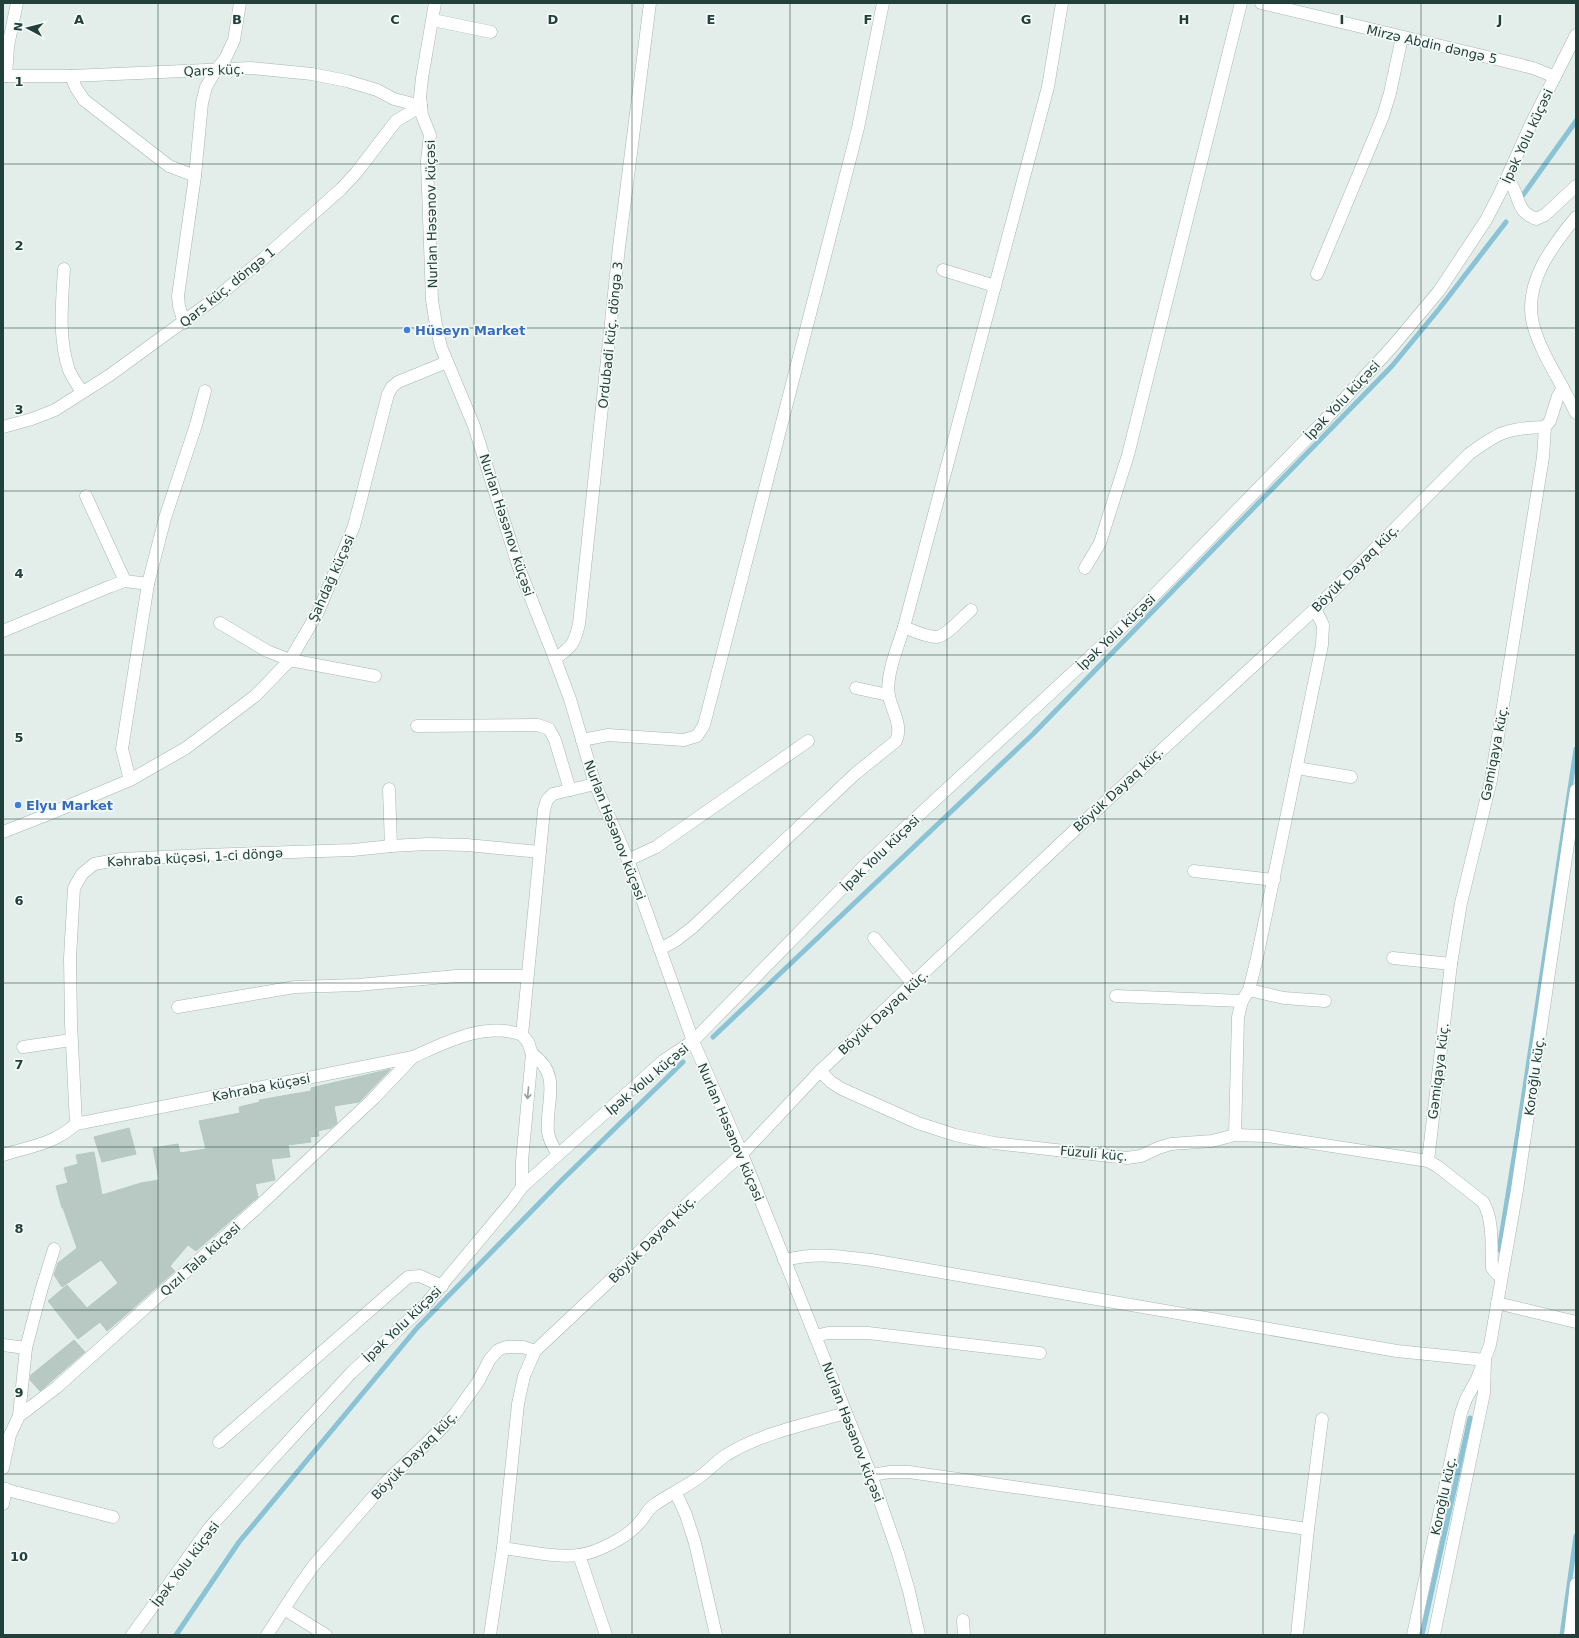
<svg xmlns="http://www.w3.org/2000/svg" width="1579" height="1638" font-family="'DejaVu Sans',sans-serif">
<rect width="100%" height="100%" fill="#e3eeea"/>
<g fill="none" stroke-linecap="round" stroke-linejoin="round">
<g stroke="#89c3d5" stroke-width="5">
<path d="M1523 195 1576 121"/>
<path d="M713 1037 1033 734 1392 366 1439 309 1506 222"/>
<path d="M1499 1250 1518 1133 1576 749"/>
<path d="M176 1635 239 1542 417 1328 561 1181 683 1062"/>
<path d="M1422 1635 1470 1418"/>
<path d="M1562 1635 1576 1536"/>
</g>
</g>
<g fill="#b8c9c3" stroke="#b5c8c1">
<path d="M391 1069 359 1102 334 1106 337 1123 331 1128 318 1131 319 1136 310 1137 311 1142 288 1145 290 1157 271 1159 275 1180 255 1184 258 1197 196 1251 188 1245 170 1266 175 1271 122 1318 107 1331 100 1322 78 1339 48 1301 67 1285 87 1308 118 1283 101 1260 62 1287 54 1275 58 1263 77 1248 63 1208H62L56 1186 68 1183 64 1168 78 1164 76 1155 94 1152 102 1195 141 1183 159 1180 153 1148 178 1144 180 1153 206 1149 199 1121 240 1113 239 1107 260 1102 259 1100 311 1091V1088Z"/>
<path d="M129 1128 136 1154 102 1162 94 1137Z"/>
<path d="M74 1340 85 1352 40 1391 30 1380 31 1375Z"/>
</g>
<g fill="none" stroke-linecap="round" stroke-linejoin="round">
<g stroke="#a5b6b2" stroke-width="13">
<g id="minor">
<path d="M435 3 422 78 420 97 422 115 430 135 427 161 432 300 436 325 441 347 474 426 519 568 555 659 570 699 595 784 628 860 693 1041 742 1154 871 1475 898 1553 909 1591 919 1635"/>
<path d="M1261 3 1496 59 1533 68 1555 77"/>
<path d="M433 20 491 32"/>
<path d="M3 76H71L251 68 312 74 347 81 377 90 394 99 421 106"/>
<path d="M6 76 8 46 17 3"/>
<path d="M71 76 76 88 84 100 169 166 195 176"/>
<path d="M1507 179C1518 190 1515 199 1523 210 1525 214 1532 217 1536 219L1545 215 1576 186"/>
<path d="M64 269C62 303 58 338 69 370 72 378 78 385 82 392"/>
<path d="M943 270 995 286"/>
<path d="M1317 274 1383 116 1390 93 1402 37"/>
<path d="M184 323 179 306 178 296 195 176 202 103 206 87 216 70 225 59 234 40 240 3"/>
<path d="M1563 388 1576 413"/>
<path d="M3 427 32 419 55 410 110 375 217 297 264 258 341 189 356 173 396 121 421 106"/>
<path d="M86 496 125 581"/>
<path d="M1085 568 1100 543 1128 455 1241 3"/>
<path d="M148 584 165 518 196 425 205 391"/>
<path d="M220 623 267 651 290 660 375 676"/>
<path d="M904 627C914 631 926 637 937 637 946 636 964 616 971 610"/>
<path d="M3 631 111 586 125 581 148 584 122 749 130 780"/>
<path d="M555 659C572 646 574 645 579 624L619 247 650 3"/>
<path d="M856 688 888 695"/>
<path d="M417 726 538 725 549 729 555 740 570 790"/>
<path d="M582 740 608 735 684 740 697 736 704 725 858 128 883 3"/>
<path d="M1297 768 1351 777"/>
<path d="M389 789 391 846"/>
<path d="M3 832 49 814 130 780 186 748 255 696 290 660 318 612 354 526 388 394 392 387 398 382 447 362"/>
<path d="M628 860 656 847 808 741"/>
<path d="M1194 871 1274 880"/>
<path d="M874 938 913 984"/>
<path d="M660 949 675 941 693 927 855 774 896 741C903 726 892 711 889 696 885 677 898 646 904 627L1048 87 1062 3"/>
<path d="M1393 958 1451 964"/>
<path d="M1249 990 1284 998 1325 1001"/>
<path d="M1116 996 1242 1001"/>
<path d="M178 1007 295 987 358 985 456 976H527"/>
<path d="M23 1047 71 1040"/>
<path d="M532 1054C563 1075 545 1103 548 1132 549 1140 553 1147 558 1154"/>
<path d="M820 1071 831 1082 842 1089 918 1123 955 1135 994 1143 1127 1158 1141 1156 1158 1148 1171 1144 1212 1141 1235 1135 1267 1136 1428 1161 1437 1166 1483 1202C1494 1220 1491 1247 1492 1268L1496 1273 1501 1277"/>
<path d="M76 1124 71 1023 70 958 74 888 82 874 94 864 121 859 205 855 353 850 391 846 428 844 467 845 540 852"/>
<path d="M1235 1135 1238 1017 1242 1001 1249 990 1257 958 1322 645 1323 625 1315 609"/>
<path d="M3 1155C31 1146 54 1144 76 1124L413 1057C446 1042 486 1021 522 1035"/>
<path d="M1428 1161 1451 964 1461 903 1491 780 1543 457 1545 427 1550 421 1558 396 1563 388C1552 368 1539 347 1533 324 1523 284 1552 246 1576 217"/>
<path d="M522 1187V1161L532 1054 528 1042 522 1035 544 810 547 800 553 794 595 784"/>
<path d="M784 1260C818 1252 837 1256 871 1260L1397 1351 1485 1360 1484 1393 1434 1635"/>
<path d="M1497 1303 1576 1322"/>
<path d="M815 1336 828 1333H868L1040 1353"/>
<path d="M3 1345 26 1348"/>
<path d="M19 1416 26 1348 41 1291 54 1249"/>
<path d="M219 1442 408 1277 420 1276 442 1286"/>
<path d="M3 1468 10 1435 19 1416 57 1387 259 1206 373 1099 413 1057"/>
<path d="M871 1475 890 1472H909L1308 1529"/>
<path d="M3 1489 113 1517"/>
<path d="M676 1493 686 1515 695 1543 716 1635"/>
<path d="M3 1504 6 1489"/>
<path d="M503 1548C525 1551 557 1558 579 1555 596 1553 628 1537 639 1523 645 1517 647 1510 654 1505 668 1495 684 1488 698 1478 708 1471 716 1462 726 1455 762 1433 806 1424 846 1413"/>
<path d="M579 1555 606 1635"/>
<path d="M284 1609 326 1635"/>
<path d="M963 1620 964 1635"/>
<path d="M132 1635 210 1527 351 1373 425 1305 512 1201 522 1187 663 1061 693 1041 865 865 1134 616 1321 424 1392 347 1439 291 1486 220 1500 193 1531 124 1576 35"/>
<path d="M267 1635 297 1589 314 1565 387 1481 439 1431 455 1414 478 1382 490 1359 498 1350 506 1347H523L535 1351"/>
<path d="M490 1635 503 1548 518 1404 524 1376 535 1351 618 1273 688 1203 742 1154 820 1071 1064 840 1315 609 1469 454C1499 432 1507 428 1545 427"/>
<path d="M1297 1635 1308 1529 1322 1419"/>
<path d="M1413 1635 1461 1413 1466 1399 1477 1379 1490 1345 1517 1190 1576 790"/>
<path d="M1570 1635 1576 1584"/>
</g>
</g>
<use href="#minor" stroke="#fff" stroke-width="12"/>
</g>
<defs><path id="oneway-shaft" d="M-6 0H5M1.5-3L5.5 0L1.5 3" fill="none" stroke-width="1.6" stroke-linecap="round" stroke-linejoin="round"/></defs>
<use stroke="#90a09c" href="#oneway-shaft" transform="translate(528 1093) rotate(95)"/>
<path fill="none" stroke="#22403a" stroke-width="1" stroke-opacity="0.55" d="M158 3V1635M316 3V1635M474 3V1635M632 3V1635M790 3V1635M947 3V1635M1105 3V1635M1263 3V1635M1421 3V1635M3 164H1576M3 328H1576M3 491H1576M3 655H1576M3 819H1576M3 983H1576M3 1147H1576M3 1310H1576M3 1474H1576"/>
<g fill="#3f7fe0" stroke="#f4faf7" stroke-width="1.5">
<circle cx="407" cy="330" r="4"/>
<circle cx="18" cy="805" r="4"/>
</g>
<g text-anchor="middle" stroke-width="3.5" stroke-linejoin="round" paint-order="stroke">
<g font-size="13" fill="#22403a" stroke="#f4faf7">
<text transform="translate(1432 44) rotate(13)" y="5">Mirzə Abdin dəngə 5</text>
<text transform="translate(214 70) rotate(-2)" y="5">Qars küç.</text>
<text transform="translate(1527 136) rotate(-65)" y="5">İpək Yolu küçəsi</text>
<text transform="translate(431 214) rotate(-91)" y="5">Nurlan Həsənov küçəsi</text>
<text transform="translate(227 287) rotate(-39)" y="5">Qars küç. döngə 1</text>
<text transform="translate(610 335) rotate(-84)" y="5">Ordubadi küç. döngə 3</text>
<text transform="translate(1342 400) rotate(-47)" y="5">İpək Yolu küçəsi</text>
<text transform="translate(507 525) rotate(72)" y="5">Nurlan Həsənov küçəsi</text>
<text transform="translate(1355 568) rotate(-45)" y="5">Böyük Dayaq küç.</text>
<text transform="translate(331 578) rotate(-66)" y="5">Şahdağ küçəsi</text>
<text transform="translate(1116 632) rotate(-44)" y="5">İpək Yolu küçəsi</text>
<text transform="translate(1494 753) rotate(-79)" y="5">Gəmiqaya küç.</text>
<text transform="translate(1118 789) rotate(-43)" y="5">Böyük Dayaq küç.</text>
<text transform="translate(615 830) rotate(69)" y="5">Nurlan Həsənov küçəsi</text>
<text transform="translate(880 853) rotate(-44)" y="5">İpək Yolu küçəsi</text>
<text transform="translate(195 857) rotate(-3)" y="5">Kəhraba küçəsi, 1-ci döngə</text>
<text transform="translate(883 1012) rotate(-43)" y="5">Böyük Dayaq küç.</text>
<text transform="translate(1438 1071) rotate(-83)" y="5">Gəmiqaya küç.</text>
<text transform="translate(1534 1076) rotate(-82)" y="5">Koroğlu küç.</text>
<text transform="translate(647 1079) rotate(-40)" y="5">İpək Yolu küçəsi</text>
<text transform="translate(261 1087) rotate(-11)" y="5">Kəhraba küçəsi</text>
<text transform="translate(731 1132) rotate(67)" y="5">Nurlan Həsənov küçəsi</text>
<text transform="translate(1094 1153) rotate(5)" y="5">Füzuli küç.</text>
<text transform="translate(652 1239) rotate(-45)" y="5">Böyük Dayaq küç.</text>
<text transform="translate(200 1259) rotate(-42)" y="5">Qızıl Tala küçəsi</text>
<text transform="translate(402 1324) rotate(-44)" y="5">İpək Yolu küçəsi</text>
<text transform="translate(853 1432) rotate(69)" y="5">Nurlan Həsənov küçəsi</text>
<text transform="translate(414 1455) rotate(-46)" y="5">Böyük Dayaq küç.</text>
<text transform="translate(1443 1496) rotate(-78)" y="5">Koroğlu küç.</text>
<text transform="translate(185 1564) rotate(-53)" y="5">İpək Yolu küçəsi</text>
</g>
<g font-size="13" font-weight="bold" fill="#366cbe" stroke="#f4faf7" text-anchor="start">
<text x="415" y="335">Hüseyn Market</text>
<text x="26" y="810">Elyu Market</text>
</g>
</g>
<g font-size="13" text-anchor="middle" font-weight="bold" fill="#22403a" stroke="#f4faf7" stroke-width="3.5" stroke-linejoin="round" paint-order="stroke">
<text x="79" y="24">A</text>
<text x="237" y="24">B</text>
<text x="395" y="24">C</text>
<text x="553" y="24">D</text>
<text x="711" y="24">E</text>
<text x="868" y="24">F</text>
<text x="1026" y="24">G</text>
<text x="1184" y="24">H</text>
<text x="1342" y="24">I</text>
<text x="1500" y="24">J</text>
<text x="19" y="86">1</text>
<text x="19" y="250">2</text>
<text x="19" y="414">3</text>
<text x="19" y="578">4</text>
<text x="19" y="742">5</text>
<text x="19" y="905">6</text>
<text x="19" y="1069">7</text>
<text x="19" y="1233">8</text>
<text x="19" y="1397">9</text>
<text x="19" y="1561">10</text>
</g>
<rect width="1579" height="1638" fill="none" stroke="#22403a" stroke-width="8"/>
<g transform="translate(28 28) rotate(277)" stroke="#f4faf7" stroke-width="3" paint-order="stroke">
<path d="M0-3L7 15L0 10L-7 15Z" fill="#22403a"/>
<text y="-6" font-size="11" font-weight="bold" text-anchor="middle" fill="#22403a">N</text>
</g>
</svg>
